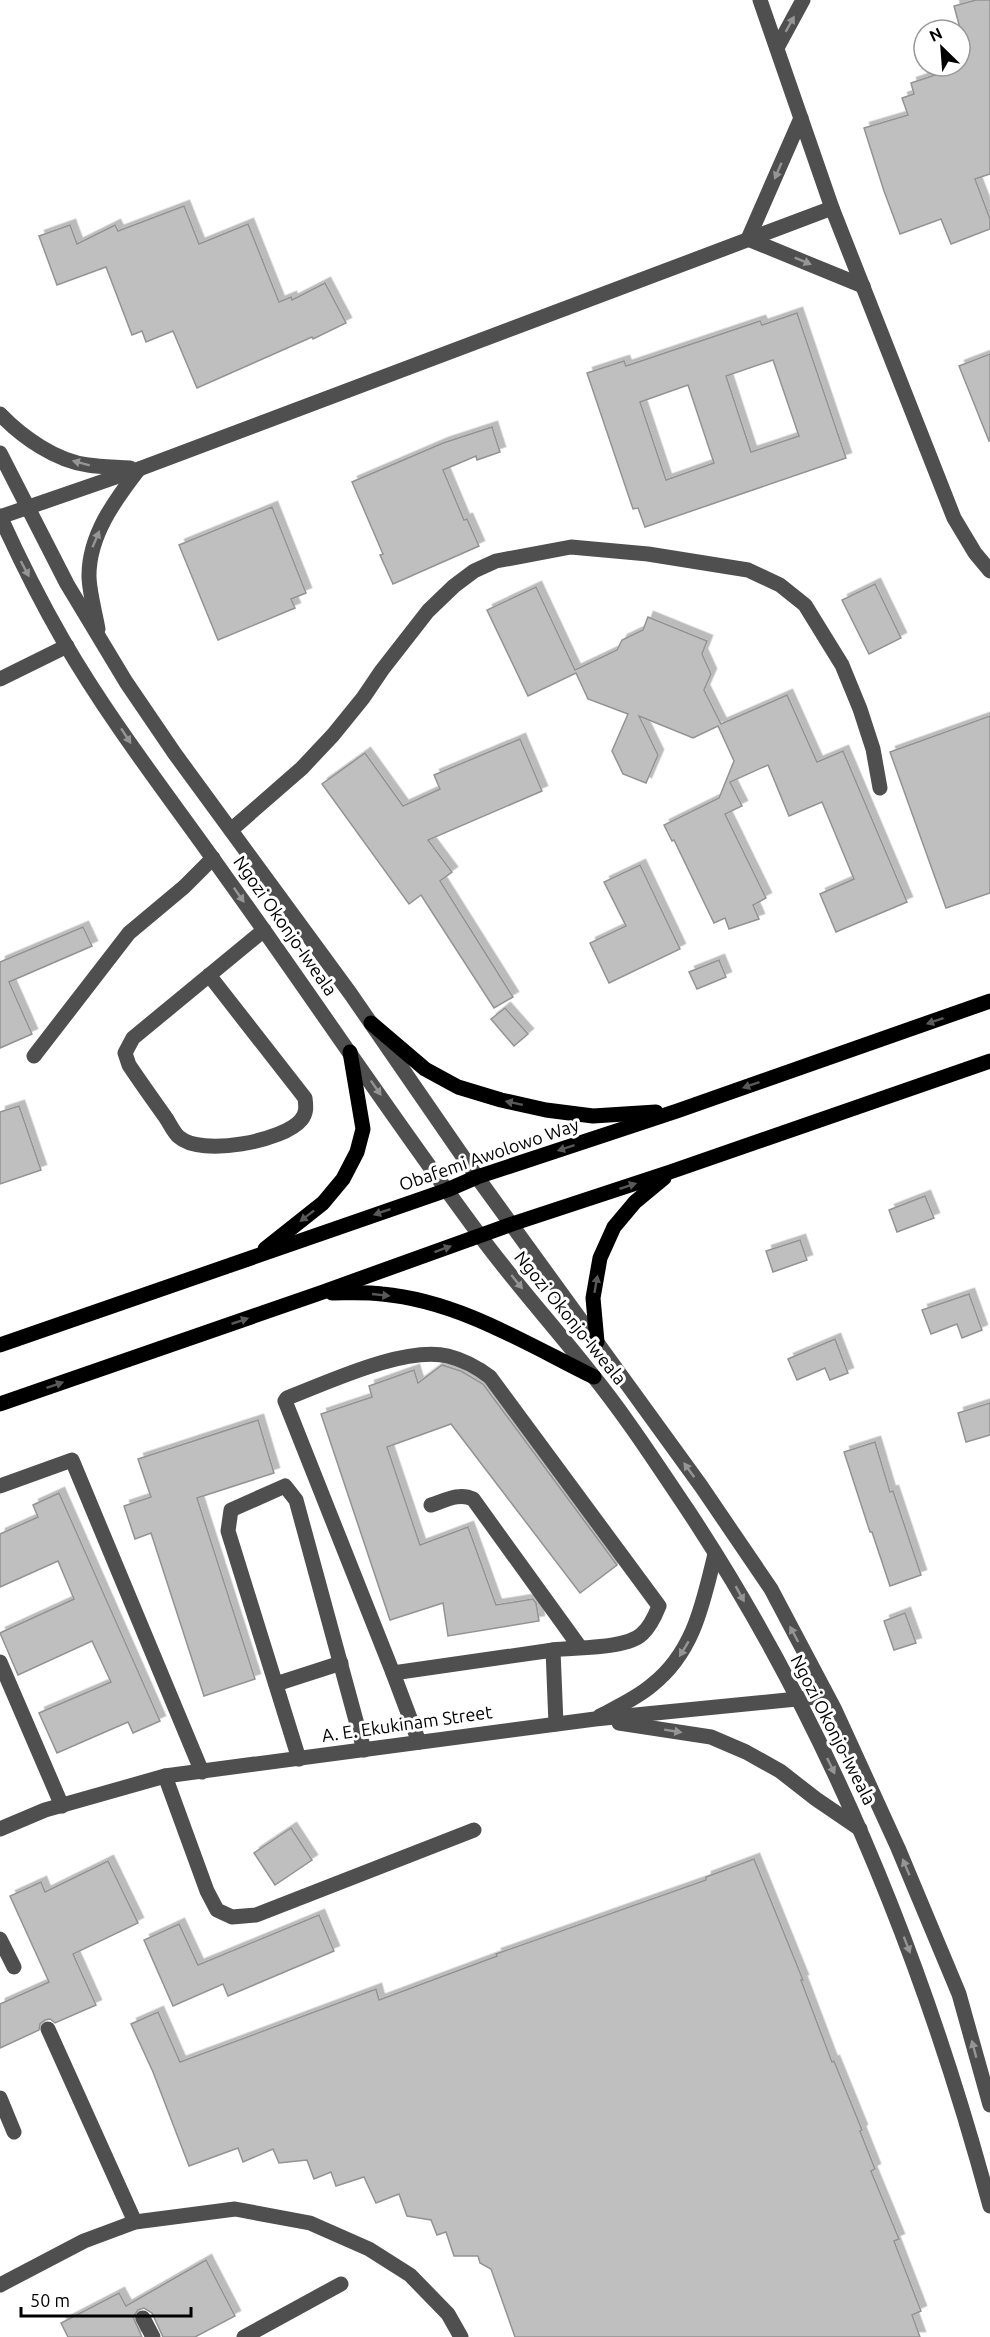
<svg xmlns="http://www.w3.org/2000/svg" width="990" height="2337" font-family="Ubuntu,sans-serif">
<defs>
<filter id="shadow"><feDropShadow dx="5.5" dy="-5.5" stdDeviation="0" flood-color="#0004"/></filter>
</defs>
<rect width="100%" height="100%" fill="#fff"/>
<g fill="#bfbfbf" stroke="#939393" stroke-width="1.5" fill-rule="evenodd" filter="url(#shadow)">
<path d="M976 0H990V174L975 179 990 219V229L951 244 941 219 900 234 884 191 864 128 908 115 902 98 914 94 911 83 953 69V66H960V28L954 6Z"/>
<path d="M184 206 199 244 248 224 279 302 291 297 292 300 325 283 346 323 313 339 312 337 197 388 173 331 146 342 142 331 132 335 106 267 57 285 39 236 70 225 77 244 115 225 118 231Z"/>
<path d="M797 313 846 458 645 527 638 508 633 509 587 373 624 361 626 366 760 321 762 325ZM773 360 799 436 751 452 726 376ZM688 385 714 463 666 480 640 402Z"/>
<path d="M990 354V441H989L959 366Z"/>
<path d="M492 427 500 452 477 460 476 456 443 470 464 520 467 519 479 546 393 584 380 555 383 554 352 482 443 443Z"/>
<path d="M272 507 306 593 291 599 295 608 218 640 179 545Z"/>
<path d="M875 584 901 638 869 654 842 600Z"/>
<path d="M536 587 575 670 617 650 622 640 643 630 648 617 707 641 702 654 711 674 704 690 721 724 787 695 817 762 843 751 907 902 836 932 820 894 854 879 822 802 789 816 768 765 730 782 742 806 725 814 766 898 753 905 759 919 729 929 725 918 714 923 674 840 672 841 664 825 719 798 734 761 718 726 693 738 639 716 658 755 646 783 623 774 612 751 628 714 588 699 576 673 528 696 487 610Z"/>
<path d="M990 716V893L946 908 890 752Z"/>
<path d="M520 739 542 791 428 840 452 872 440 881 513 997 494 1008 421 895 409 904 322 784 365 753 403 806 440 789 434 775Z"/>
<path d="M640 865 680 949 609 983 590 943 626 926 604 882Z"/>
<path d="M83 927 92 946 9 982 32 1034 0 1048V962Z"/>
<path d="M719 960 726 977 697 989 689 972Z"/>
<path d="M505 1008 528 1034 514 1046 491 1019Z"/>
<path d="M19 1106 41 1170 0 1184V1112Z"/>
<path d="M925 1196 934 1218 897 1232 889 1210Z"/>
<path d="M800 1240 807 1260 773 1272 766 1251Z"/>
<path d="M969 1294 982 1330 962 1338 957 1324 931 1334 922 1310Z"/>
<path d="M835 1339 848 1373 830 1380 825 1368 797 1380 788 1359Z"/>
<path d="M442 1365 461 1371 483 1384 617 1565 580 1593 451 1424 387 1447 420 1545 468 1527 496 1605 533 1599 536 1603 539 1621 448 1636 443 1603 390 1620 321 1414 372 1397 369 1386 414 1370 418 1383Z"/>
<path d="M990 1403V1435L966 1442 958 1413Z"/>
<path d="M258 1420 274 1473 197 1498 255 1679 204 1696 151 1533 135 1539 124 1506 151 1497 138 1459Z"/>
<path d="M875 1442 890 1492 893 1491 921 1575 890 1586 872 1532H870L844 1452Z"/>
<path d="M59 1493 160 1721 133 1733 128 1722 57 1753 39 1713 111 1682 92 1641 18 1675 0 1633 74 1599 58 1561 0 1587V1534L38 1517 33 1505Z"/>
<path d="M905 1613 916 1643 894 1650 884 1621Z"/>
<path d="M291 1828 312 1860 275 1885 254 1853Z"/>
<path d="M754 1859 803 1980H801L832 2062 834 2061 862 2130 860 2131 875 2169 871 2171 899 2239 894 2241 921 2311 912 2315 920 2337H515L491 2269 480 2263 478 2256H454L446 2232 437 2235 431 2220 407 2216 399 2194 376 2203 364 2177 336 2186 331 2172 314 2179 307 2160 279 2163 273 2149 243 2162 238 2148 189 2166 153 2072 131 2024 158 2012 180 2062 376 1989 379 2000 497 1956 496 1954 706 1880V1877Z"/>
<path d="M108 1861 138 1923 73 1954 96 2005 55 2023 50 2019 45 2020 40 2024 39 2030 0 2048V2004L49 1982 10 1896 41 1882 45 1892Z"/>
<path d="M319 1915 334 1951 228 1996 223 1984 173 2006 144 1940 179 1924 198 1965Z"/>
<path d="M206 2260 235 2316 195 2337H163L152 2313 144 2308 138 2310 133 2317 142 2337H68L61 2323 119 2293 126 2306Z"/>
</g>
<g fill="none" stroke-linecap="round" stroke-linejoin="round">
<g stroke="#4f4f4f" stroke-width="15">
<path d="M760 0 832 208"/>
<path d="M777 48 803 0"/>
<path d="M801 118 748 239 863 286"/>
<path d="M0 414C22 437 56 461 88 465 101 467 116 467 130 468"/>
<path d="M0 453 67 584 126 682 175 754 350 993 477 1177 701 1486 771 1589 835 1710 898 1848 959 1994 990 2105"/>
<path d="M0 516C19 558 40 600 63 640 111 723 171 799 226 877 311 995 391 1116 478 1233 513 1281 553 1325 590 1372 625 1415 656 1463 687 1509 828 1722 924 1961 990 2206"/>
<path d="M0 517 139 469 832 208 954 518 975 553 990 571"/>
<path d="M98 629C95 612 90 595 89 578 88 536 115 500 139 469"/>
<path d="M0 679 67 646"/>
<path d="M231 830 302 768 333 735 363 698 382 670 428 611 454 586 474 571 496 561 571 547 648 554 748 570 780 585 805 605 842 665 860 709 873 749 880 788"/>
<path d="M209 975 305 1098C306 1106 307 1113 301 1120 284 1141 201 1157 179 1137 174 1133 170 1124 166 1118 154 1101 141 1083 129 1065L125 1053 133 1038 264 930"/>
<path d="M34 1056 129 933 184 887 213 858"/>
<path d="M0 1486 72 1460 202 1772"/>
<path d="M431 1505C444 1501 459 1492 473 1499L579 1646"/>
<path d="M0 1662 62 1806"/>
<path d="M393 1673 285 1401 287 1398C329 1382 404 1346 448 1356 464 1360 477 1367 490 1377L659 1606C655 1616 650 1627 642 1634 626 1649 576 1647 553 1650"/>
<path d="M276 1684 341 1663"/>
<path d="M600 1716C617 1707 637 1698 652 1685 694 1652 703 1603 715 1554"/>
<path d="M619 1723 711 1737 746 1752 780 1771 816 1799 860 1829"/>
<path d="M419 1742 393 1673 553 1650 556 1724"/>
<path d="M299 1759 228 1531 231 1510 285 1486 296 1500 364 1750"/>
<path d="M165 1776 207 1891 217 1910 232 1917 256 1915 474 1830"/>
<path d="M0 1829 45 1810 165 1776 595 1719 827 1696"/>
<path d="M0 1939 14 1967"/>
<path d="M48 2029 135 2222"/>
<path d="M0 2098 14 2132"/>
<path d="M0 2285 84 2241 135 2222 235 2209 310 2223 369 2249 410 2275 448 2314 461 2337"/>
<path d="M143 2318 153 2337"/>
<path d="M244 2337 341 2284"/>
</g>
<g stroke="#000" stroke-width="15">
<path d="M371 1023 425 1069 458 1087 501 1100 546 1110 593 1116 656 1112"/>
<path d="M265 1249 323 1203 343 1179 357 1152 363 1129 350 1052"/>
<path d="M332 1293C349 1293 366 1292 382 1294 459 1301 527 1344 594 1377"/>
<path d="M597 1342 593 1298 600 1258 614 1227 635 1202 664 1178"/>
<path d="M0 1345 447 1190 477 1177 677 1111 990 1001"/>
<path d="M0 1404 323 1292 512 1224 670 1172 990 1061"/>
</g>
</g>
<defs><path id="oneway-solid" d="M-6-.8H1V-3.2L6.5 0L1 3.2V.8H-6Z" transform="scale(1.5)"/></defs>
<g fill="#959595">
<use href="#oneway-solid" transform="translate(790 24) rotate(-61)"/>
<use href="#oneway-solid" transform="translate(778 171) rotate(113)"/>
<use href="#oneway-solid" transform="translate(803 261) rotate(22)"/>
<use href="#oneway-solid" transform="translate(81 463) rotate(-165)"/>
<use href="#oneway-solid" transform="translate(96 539) rotate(-67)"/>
<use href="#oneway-solid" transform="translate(25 569) rotate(62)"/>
<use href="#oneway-solid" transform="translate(126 736) rotate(57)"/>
<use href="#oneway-solid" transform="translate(239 895) rotate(55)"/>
<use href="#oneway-solid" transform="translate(376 1088) rotate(55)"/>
<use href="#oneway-solid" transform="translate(517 1282) rotate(51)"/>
<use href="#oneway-solid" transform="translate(689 1470) rotate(-126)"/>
<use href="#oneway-solid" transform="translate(740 1594) rotate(61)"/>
<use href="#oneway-solid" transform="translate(794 1634) rotate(-118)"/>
<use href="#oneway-solid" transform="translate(684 1649) rotate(121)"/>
<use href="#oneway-solid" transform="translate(673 1731) rotate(9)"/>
<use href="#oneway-solid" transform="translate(831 1766) rotate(64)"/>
<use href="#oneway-solid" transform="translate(906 1867) rotate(-113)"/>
<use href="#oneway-solid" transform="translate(907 1945) rotate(69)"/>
<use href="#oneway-solid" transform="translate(974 2049) rotate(-105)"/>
</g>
<g fill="#595959">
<use href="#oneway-solid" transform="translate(935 1021) rotate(161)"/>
<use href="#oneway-solid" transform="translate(751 1085) rotate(161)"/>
<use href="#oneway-solid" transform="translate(514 1103) rotate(-168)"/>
<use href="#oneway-solid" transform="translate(566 1148) rotate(162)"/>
<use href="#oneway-solid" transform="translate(628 1186) rotate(-18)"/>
<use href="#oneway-solid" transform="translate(382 1212) rotate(161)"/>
<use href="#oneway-solid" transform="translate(307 1216) rotate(142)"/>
<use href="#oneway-solid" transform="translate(443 1249) rotate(-20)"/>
<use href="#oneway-solid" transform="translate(596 1284) rotate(-80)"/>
<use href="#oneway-solid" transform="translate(381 1295) rotate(6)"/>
<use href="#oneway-solid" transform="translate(240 1321) rotate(-19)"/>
<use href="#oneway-solid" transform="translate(55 1385) rotate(-19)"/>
</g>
<g text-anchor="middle" stroke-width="6" stroke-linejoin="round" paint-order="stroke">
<g font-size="18" fill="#000" stroke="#fff">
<text transform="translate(285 926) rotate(55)" y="6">Ngozi Okonjo-Iweala</text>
<text transform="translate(489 1155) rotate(-19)" y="6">Obafemi Awolowo Way</text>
<text transform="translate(570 1318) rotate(51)" y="6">Ngozi Okonjo-Iweala</text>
<text transform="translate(407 1724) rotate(-8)" y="6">A. E. Ekukinam Street</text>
<text transform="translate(833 1730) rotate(63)" y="6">Ngozi Okonjo-Iweala</text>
</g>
</g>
<g transform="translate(942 48) rotate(335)"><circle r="28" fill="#ffffff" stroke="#999999" stroke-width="1.5"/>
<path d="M0-4.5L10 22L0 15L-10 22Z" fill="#000000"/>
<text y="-9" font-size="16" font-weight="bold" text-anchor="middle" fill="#000000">N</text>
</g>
<path d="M21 2307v9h170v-9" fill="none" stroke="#000000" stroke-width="3"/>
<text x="30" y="2307" font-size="18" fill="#000000" stroke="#ffffff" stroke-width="4.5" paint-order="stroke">50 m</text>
</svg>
